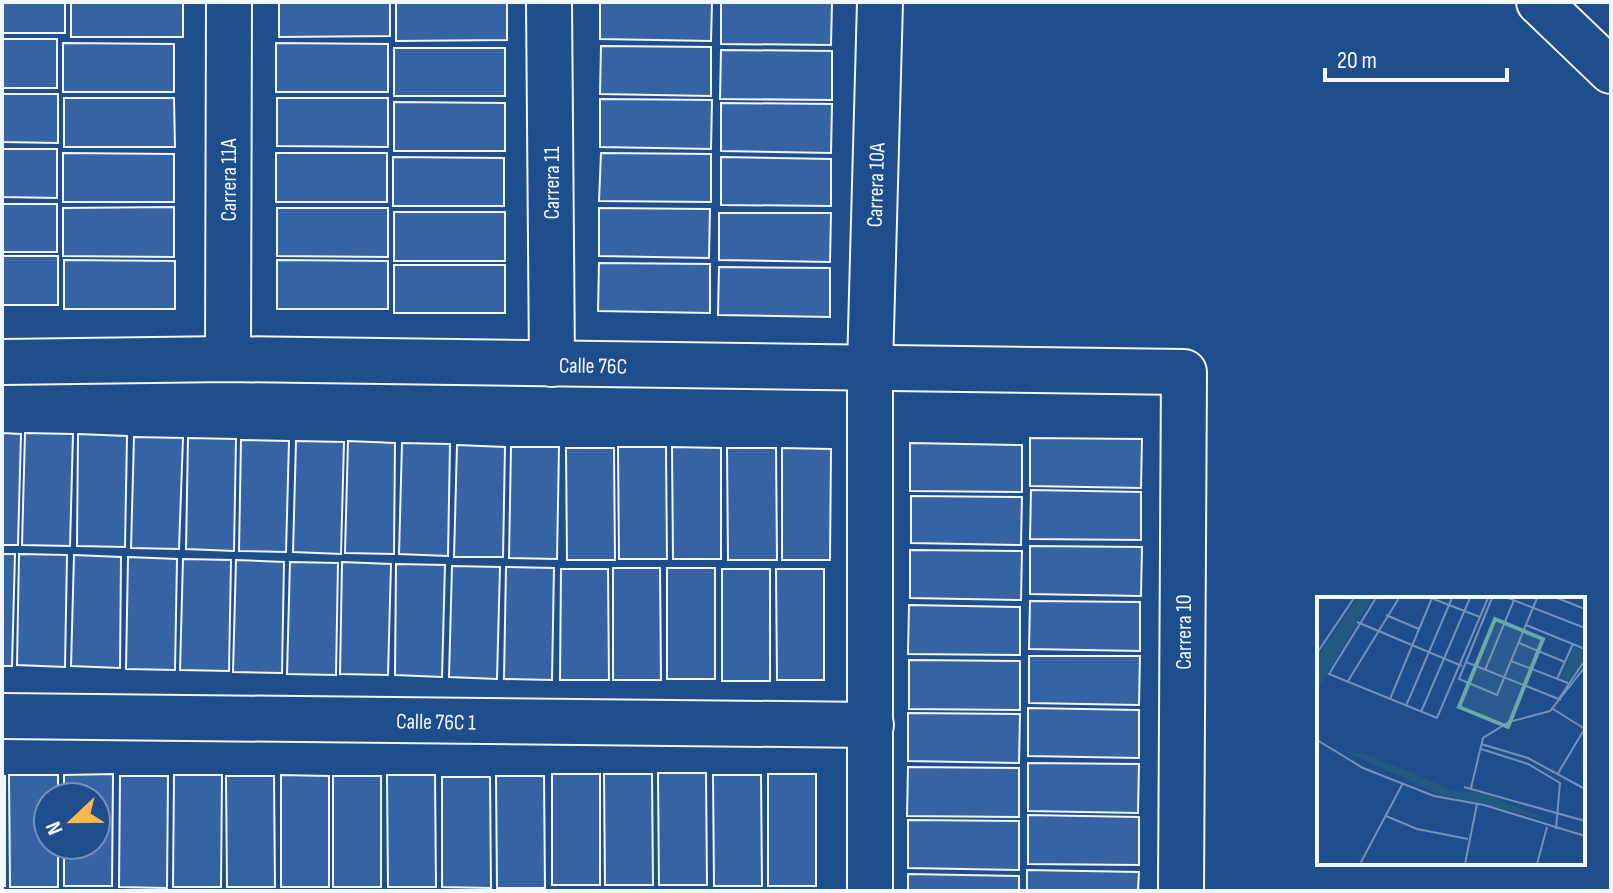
<svg xmlns="http://www.w3.org/2000/svg" width="1613" height="893" font-family="'Sofia Sans Condensed',sans-serif">
<rect width="100%" height="100%" fill="#1f4e8c"/>
<g fill="#3563a3" stroke="#f2f6ff" stroke-width="2">
<rect x="2" y="2" width="63" height="31"/>
<rect x="71" y="2" width="112" height="35"/>
<path d="M279 2H390V36L279 37Z"/>
<path d="M396 2H507V40L396 41Z"/>
<path d="M600 2H712L711 41 600 39Z"/>
<path d="M721 2H832L831 45 721 44Z"/>
<rect x="2" y="39" width="55" height="49"/>
<path d="M63 43 174 44V92H63Z"/>
<path d="M276 43 388 44V92H276Z"/>
<path d="M601 46 711 47V96L600 94Z"/>
<rect x="394" y="48" width="111" height="48"/>
<path d="M721 50 832 51V100L720 99Z"/>
<path d="M2 94H58V143L2 142Z"/>
<path d="M64 98H174L175 147H64Z"/>
<path d="M277 98H388V147L277 146Z"/>
<path d="M600 99 712 100 711 149 600 147Z"/>
<path d="M394 102 505 103V151H394Z"/>
<path d="M721 103 832 104 831 153 721 151Z"/>
<path d="M2 149H57V198L2 197Z"/>
<path d="M63 153 174 154V202H63Z"/>
<rect x="276" y="153" width="111" height="49"/>
<path d="M601 153 711 154V202L599 201Z"/>
<path d="M393 157 504 158V206H393Z"/>
<path d="M721 157 831 159V206L721 205Z"/>
<rect x="2" y="204" width="55" height="48"/>
<path d="M174 207V257L63 256V208Z"/>
<path d="M277 208H388V257L277 256Z"/>
<path d="M599 208 710 209 709 258 599 256Z"/>
<rect x="394" y="212" width="111" height="49"/>
<path d="M719 213H831L830 262 719 260Z"/>
<rect x="2" y="256" width="56" height="49"/>
<path d="M64 260 175 261V309H64Z"/>
<path d="M277 260 388 261V309H277Z"/>
<path d="M599 263 710 264V313L598 311Z"/>
<rect x="394" y="265" width="111" height="48"/>
<path d="M719 267 830 268V317L718 315Z"/>
<path d="M2 433 21 434 18 545H2Z"/>
<path d="M25 433 73 434 70 546 22 545Z"/>
<path d="M78 434 127 436 125 547 77 546Z"/>
<path d="M134 437 183 438 179 549 131 548Z"/>
<path d="M188 438 236 439 234 551 186 549Z"/>
<path d="M1030 438 1142 439 1141 488 1030 486Z"/>
<path d="M241 440 289 441 286 552 239 551Z"/>
<path d="M296 441 344 442 341 554 293 552Z"/>
<path d="M348 441 395 443 394 554 345 553Z"/>
<path d="M402 443 450 444 448 556 399 554Z"/>
<path d="M910 443 1022 445V492L910 491Z"/>
<path d="M457 445 505 447 503 557H454Z"/>
<path d="M511 447H559L557 559 509 558Z"/>
<path d="M618 447H666L667 559H619Z"/>
<path d="M672 447 721 448V559H673Z"/>
<path d="M566 448H614L615 560H567Z"/>
<path d="M727 448H776L777 560H728Z"/>
<path d="M782 448 831 449 830 560H782Z"/>
<path d="M1031 490 1141 492V540L1030 539Z"/>
<path d="M911 496 1022 497 1021 545 911 543Z"/>
<path d="M1030 546 1142 547 1141 596 1030 594Z"/>
<path d="M910 550 1022 551 1021 600 910 598Z"/>
<path d="M2 554H15L12 666H2Z"/>
<path d="M19 554 67 555 65 667 17 665Z"/>
<path d="M74 555 121 557 120 668 71 666Z"/>
<path d="M128 557 177 559 175 670 126 669Z"/>
<path d="M183 559 231 560 229 671 180 670Z"/>
<path d="M236 560 284 562 282 673 233 672Z"/>
<path d="M290 562 338 563 336 675 287 674Z"/>
<path d="M342 562 391 564 388 675 340 674Z"/>
<path d="M396 564 445 565 442 677 395 675Z"/>
<path d="M452 566 500 567 497 679 449 677Z"/>
<path d="M506 567 554 568 552 680 504 679Z"/>
<path d="M613 568H660L661 680H613Z"/>
<rect x="667" y="568" width="48" height="111"/>
<path d="M561 569H608L609 680H560Z"/>
<rect x="722" y="569" width="48" height="112"/>
<path d="M776 569H824V680H777Z"/>
<path d="M1030 601 1140 602V651L1029 649Z"/>
<path d="M909 605 1020 607V655L908 654Z"/>
<path d="M1029 656H1140L1139 705 1029 703Z"/>
<path d="M909 660 1020 661V710L909 709Z"/>
<path d="M1028 708 1139 710V758L1028 756Z"/>
<path d="M908 713 1020 714 1019 763 908 761Z"/>
<path d="M1028 763 1139 764 1138 813 1028 811Z"/>
<path d="M908 767 1019 768V817L907 816Z"/>
<path d="M658 773H706L707 885H659Z"/>
<path d="M113 774 112 886H64V845H96V797H64V775Z"/>
<rect x="552" y="774" width="48" height="111"/>
<path d="M604 774H652L653 885H605Z"/>
<rect x="768" y="774" width="48" height="112"/>
<path d="M9 775H58V797H48V845H58V887H10Z"/>
<path d="M174 775H222L221 887H173Z"/>
<path d="M281 775 329 776V887H281Z"/>
<path d="M387 775H435L436 887H388Z"/>
<path d="M713 775H761L762 886H714Z"/>
<rect x="2" y="776" width="3" height="110"/>
<path d="M120 776H168L167 888 119 887Z"/>
<path d="M226 776H274L275 887H227Z"/>
<rect x="333" y="776" width="48" height="111"/>
<path d="M496 776H544L545 888H497Z"/>
<path d="M442 777H490L491 888 442 887Z"/>
<path d="M1028 815 1139 817V865L1028 864Z"/>
<path d="M908 820 1019 821V870L908 868Z"/>
<path d="M1027 870 1139 872 1138 891H1027Z"/>
<path d="M908 874 1019 876V891H908Z"/>
</g>
<g fill="none" stroke-linecap="round" stroke-linejoin="round">
<g stroke="#f2f6ff" stroke-width="48">
<g id="minor">
<path d="M549 2 552 364"/>
<path d="M1539 2 1611 71"/>
<path d="M228 359 229 2"/>
<path d="M2 362 228 359 1184 372 1181 891"/>
<path d="M2 716 871 725"/>
<path d="M870 891V367L880 2"/>
</g>
</g>
<use href="#minor" stroke="#1f4e8c" stroke-width="44"/>
</g>
<g text-anchor="middle" stroke-width="6" stroke-linejoin="round" paint-order="stroke">
<g font-size="22" fill="#f2f6ff" stroke="#1f4e8c">
<text transform="translate(228 180) rotate(-90)" y="8">Carrera 11A</text>
<text transform="translate(551 183) rotate(-90)" y="8">Carrera 11</text>
<text transform="translate(875 185) rotate(-88)" y="8">Carrera 10A</text>
<text transform="translate(593 365) rotate(1)" y="8">Calle 76C</text>
<text transform="translate(1183 632) rotate(-90)" y="8">Carrera 10</text>
<text transform="translate(436 721) rotate(1)" y="8">Calle 76C 1</text>
</g>
</g>
<g transform="translate(1317 597)">
<rect width="268" height="268" fill="#1f4e8c"/>
<path d="M40 1H55L0 93V62ZM256 50 268 55V62L251 84 243 80ZM25 153 54 159 135 193 167 197 235 224 122 197Z" fill="#245a82"/>
<path fill="none" stroke="#7391ba" stroke-width="2" d="M59 1 12 77 120 121 171 1M114 1 163 20M175 1 142 82 180 98 220 1M191 1 268 31M240 1 268 12M69 18 102 32M40 25 145 69M209 28 268 52M202 46 248 65M0 56 37 1M194 64 251 86M149 65 244 103M168 73 197 3M240 82 256 47M31 84 82 1M73 102 115 1M241 103 268 63M89 109 135 1M236 112 268 132M104 115 153 1M0 143 46 171 117 199 167 208 268 239M164 147 211 161 268 192M164 152 211 167 243 186 239 232M240 178 268 131M147 190 268 224M154 191 166 141 192 125 233 114 268 70M69 219 100 232 151 242M43 267 86 186M148 267 160 207M220 267 230 230"/>
<path fill="#6aa9a8" fill-opacity="0.15" stroke="#6aa9a8" stroke-width="4" d="M178 22 226 42 191 130 142 110Z"/>
<rect width="268" height="268" fill="none" stroke="#f2f6ff" stroke-width="4"/>
</g>
<rect width="1613" height="893" fill="none" stroke="#f2f6ff" stroke-width="8"/>
<g transform="translate(72 821) rotate(248)"><circle r="38" fill="#1f4e8c" stroke="#7391ba" stroke-width="2"/>
<path d="M0-6L14 30L0 20L-14 30Z" fill="#ffb74d"/>
<text y="-12" font-size="22" font-weight="bold" text-anchor="middle" fill="#f2f6ff">N</text>
</g>
<path d="M1325 68v12h182v-12" fill="none" stroke="#f2f6ff" stroke-width="4"/>
<text x="1337" y="68" font-size="24" fill="#f2f6ff" stroke="#1f4e8c" stroke-width="6" paint-order="stroke">20 m</text>
</svg>
